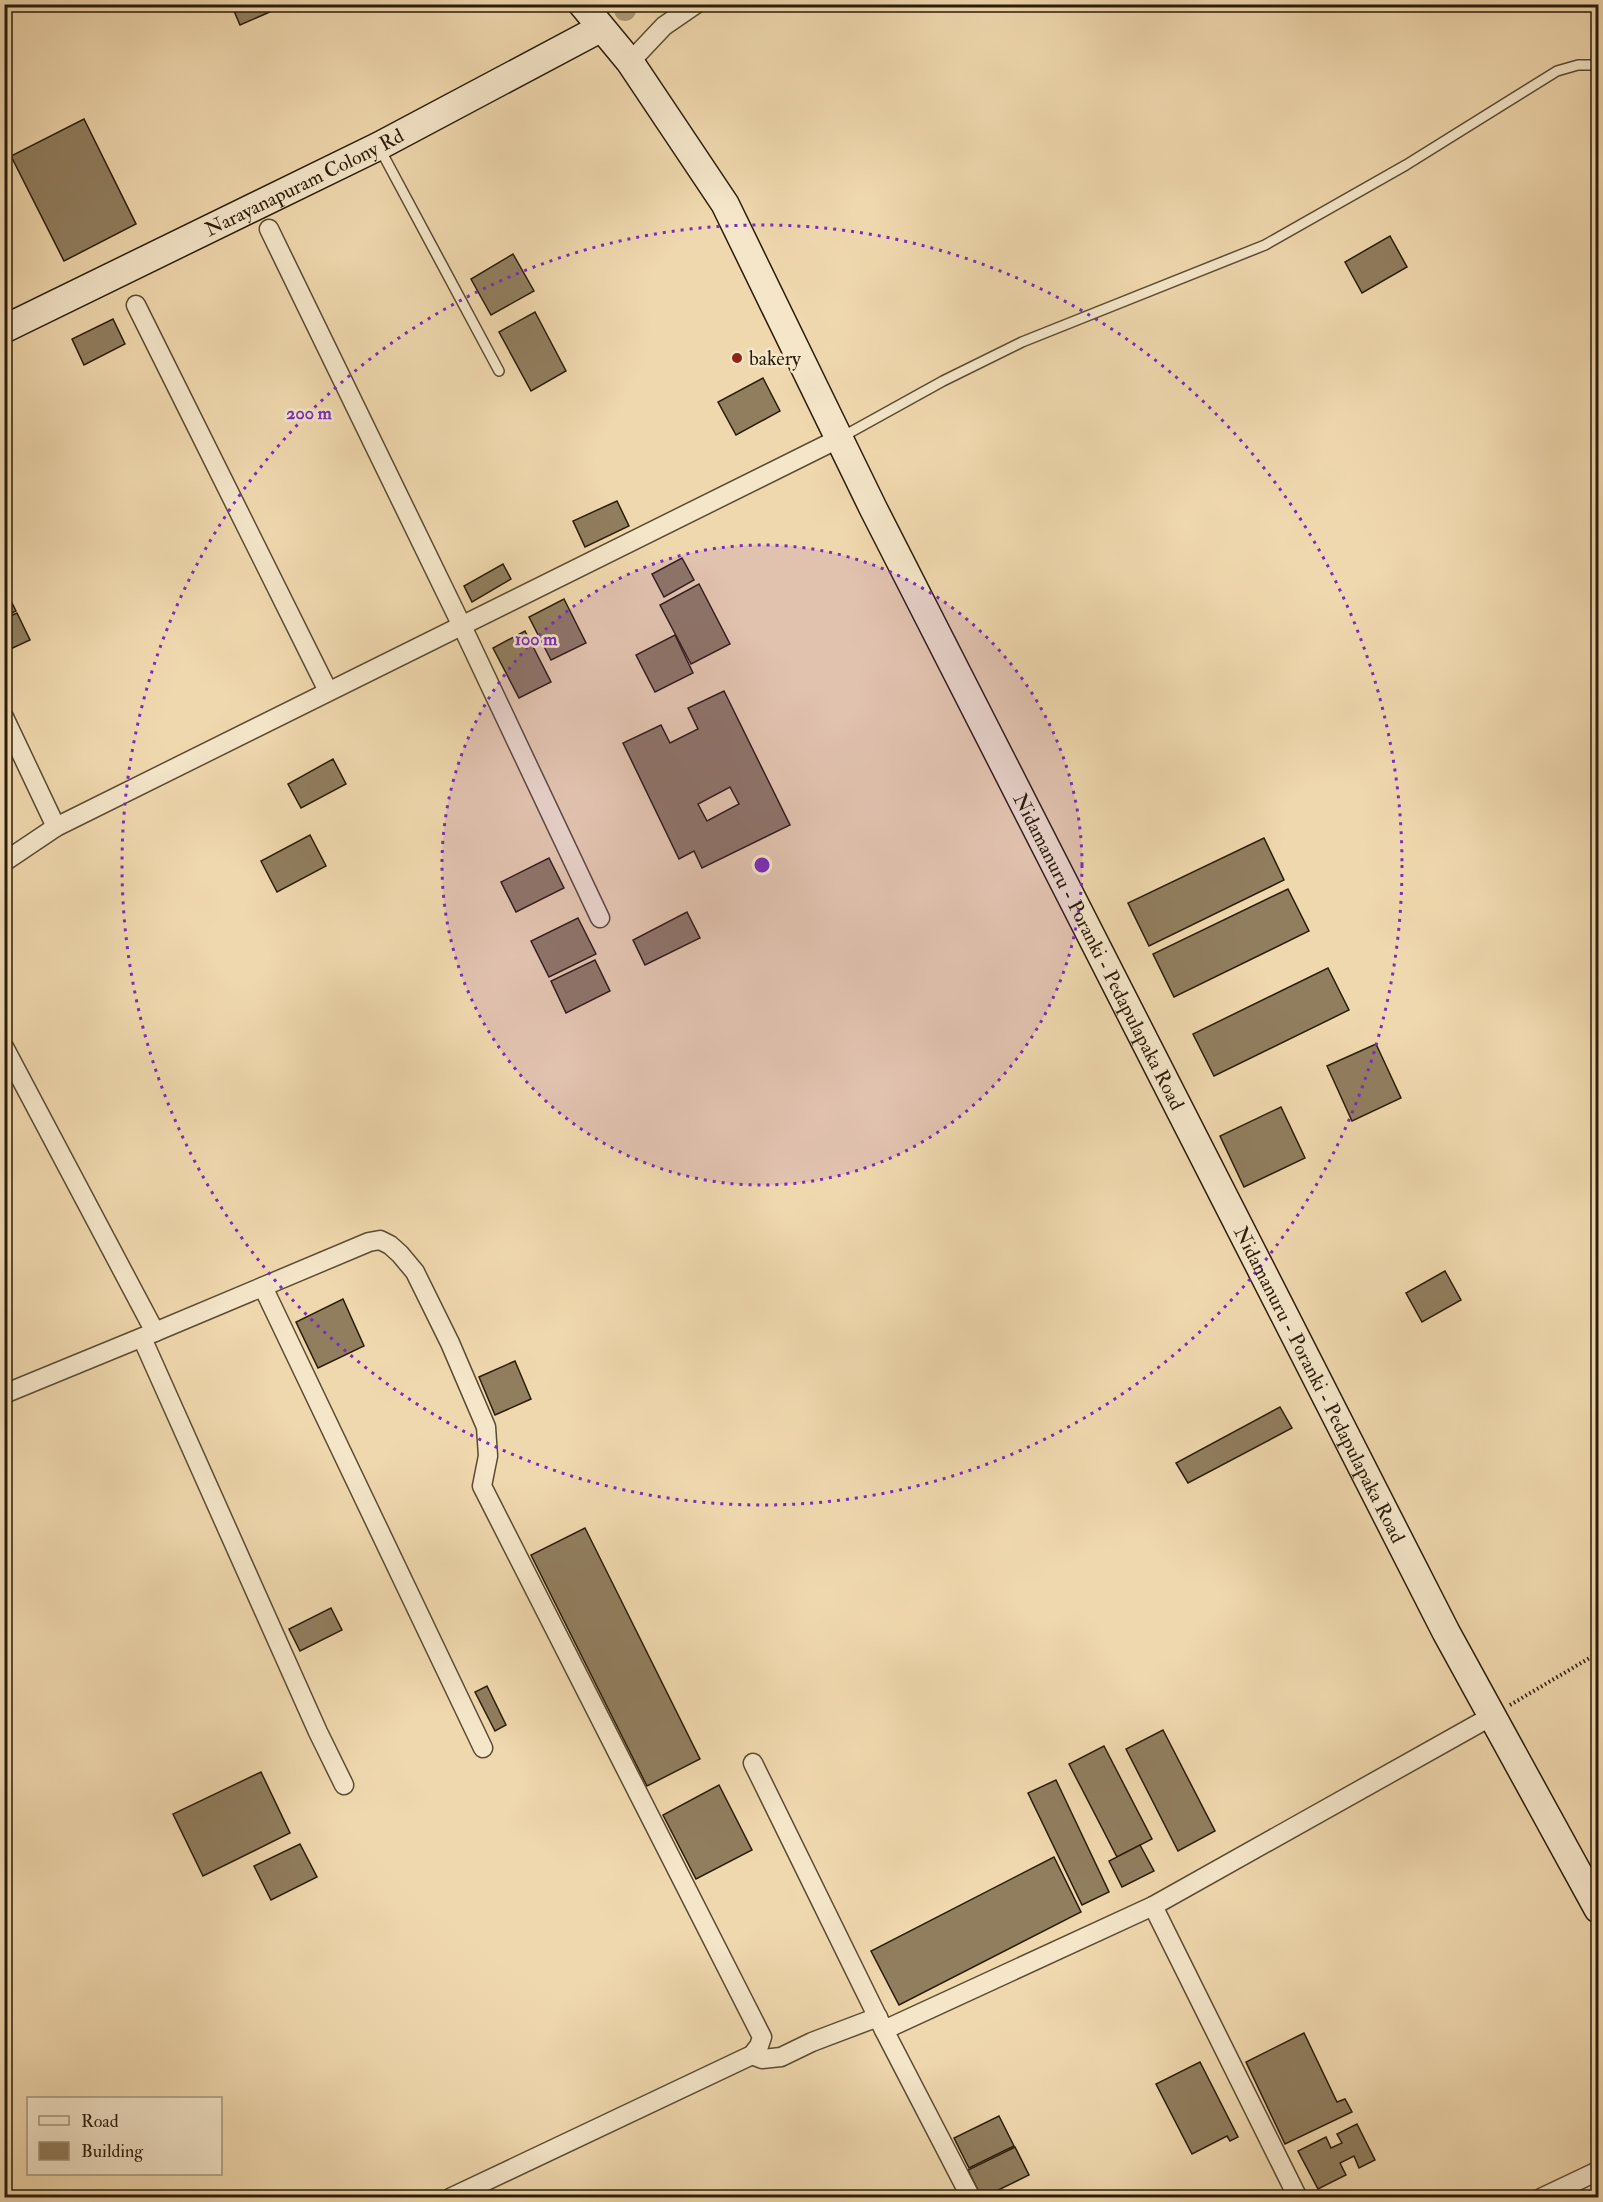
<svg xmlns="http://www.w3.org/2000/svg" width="1603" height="2202" font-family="'IM FELL Double Pica',serif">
<rect width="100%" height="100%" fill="#f0d8ae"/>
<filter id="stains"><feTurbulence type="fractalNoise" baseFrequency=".00333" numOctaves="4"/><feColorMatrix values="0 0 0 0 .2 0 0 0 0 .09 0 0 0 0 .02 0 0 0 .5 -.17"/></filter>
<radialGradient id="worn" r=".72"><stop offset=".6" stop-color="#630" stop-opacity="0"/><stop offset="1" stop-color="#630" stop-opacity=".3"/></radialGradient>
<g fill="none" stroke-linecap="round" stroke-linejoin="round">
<path stroke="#ad9876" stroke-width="22" d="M625 10 626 4"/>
</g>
<g fill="#917e5f" stroke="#2b1c0a" stroke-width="1.5" fill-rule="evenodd">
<path d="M231 4H288L240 25Z"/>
<path d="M84 119 136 224 64 261 11 156Z"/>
<path d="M1390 236 1407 267 1362 293 1345 262Z"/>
<path d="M513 254 534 291 491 315 471 279Z"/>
<path d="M535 312 566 371 531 391 499 332Z"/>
<path d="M113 319 125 344 84 365 72 339Z"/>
<path d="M763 378 780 411 736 435 718 402Z"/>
<path d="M617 501 629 526 585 547 573 521Z"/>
<path d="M682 558 694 580 664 597 652 574Z"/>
<path d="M503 564 511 579 472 602 464 586Z"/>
<path d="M699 584 730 644 691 664 660 605Z"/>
<path d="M4 587 16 611 4 617Z"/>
<path d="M564 599 586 643 551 660 529 617Z"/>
<path d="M17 613 30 640 4 652V619Z"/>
<path d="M525 631 551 682 519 698 493 648Z"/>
<path d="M675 635 693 673 655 692 636 655Z"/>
<path d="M724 691 790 825 702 868 694 851 679 859 623 743 661 725 670 743 698 729 688 708ZM730 787 739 804 707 821 698 804Z"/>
<path d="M333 759 346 784 301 808 288 784Z"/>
<path d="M310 835 326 866 277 892 261 861Z"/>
<path d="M1264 838 1284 880 1149 946 1128 903Z"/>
<path d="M549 858 564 888 516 912 501 882Z"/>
<path d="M1288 889 1309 931 1174 997 1153 954Z"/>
<path d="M687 912 700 938 645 965 633 940Z"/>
<path d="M578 918 596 954 549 977 531 941Z"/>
<path d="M595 960 610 991 566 1013 551 981Z"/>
<path d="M1328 968 1349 1010 1214 1076 1193 1034Z"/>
<path d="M1376 1044 1401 1098 1352 1121 1327 1066Z"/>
<path d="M1281 1107 1305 1158 1244 1187 1220 1136Z"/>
<path d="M1445 1271 1461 1300 1422 1322 1406 1293Z"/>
<path d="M343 1299 364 1346 318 1368 296 1322Z"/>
<path d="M515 1361 531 1399 495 1415 479 1377Z"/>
<path d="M1280 1407 1292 1428 1188 1483 1176 1463Z"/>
<path d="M585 1528 700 1759 647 1786 531 1555Z"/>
<path d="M331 1608 342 1630 300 1651 289 1629Z"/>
<path d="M487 1686 506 1725 495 1731 475 1692Z"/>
<path d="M1163 1730 1215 1831 1178 1851 1126 1749Z"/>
<path d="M1104 1746 1152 1839 1117 1857 1069 1764Z"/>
<path d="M261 1772 290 1833 203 1876 173 1814Z"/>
<path d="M1056 1780 1109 1892 1082 1905 1028 1793Z"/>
<path d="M719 1785 752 1850 696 1879 663 1815Z"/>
<path d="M300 1844 317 1877 271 1900 254 1866Z"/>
<path d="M1140 1845 1154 1871 1122 1887 1109 1861Z"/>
<path d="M1054 1857 1081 1912 899 2005 871 1951Z"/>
<path d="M1304 2033 1337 2102 1345 2099 1352 2112 1285 2144 1246 2062Z"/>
<path d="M1200 2062 1238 2137 1230 2141 1227 2136 1192 2154 1156 2084Z"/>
<path d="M999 2116 1014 2146 969 2168 954 2138Z"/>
<path d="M1357 2124 1375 2160 1359 2168 1354 2156 1340 2163 1346 2175 1318 2189 1298 2151 1326 2137 1331 2148 1342 2143 1337 2134Z"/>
<path d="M1015 2147 1029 2175 982 2198 968 2170Z"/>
</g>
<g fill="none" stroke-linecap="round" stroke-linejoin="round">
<g stroke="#5c4b33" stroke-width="12">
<g id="lane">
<path d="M380 149 499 371"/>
<path d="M840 438 943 381 1022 342 1265 245 1406 165 1557 71 1578 65H1598"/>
</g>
</g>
<g stroke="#5c4b33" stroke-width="21">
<g id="street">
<path d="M630 62 664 26 696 4"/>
<path d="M269 229 461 624 600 918"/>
<path d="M136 305 328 691"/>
<path d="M4 717 56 827"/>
<path d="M4 862 56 827 838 439"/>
<path d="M4 1047 155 1332 4 1394"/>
<path d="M263 1287 483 1748"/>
<path d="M155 1332 369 1242 380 1240 390 1245 400 1254 415 1272 450 1343 486 1427 488 1456 482 1486 762 2037 759 2046 752 2055 450 2198"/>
<path d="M142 1338 318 1732 344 1785"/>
<path d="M753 1763 884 2030 971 2198"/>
<path d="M1153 1906 1298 2198"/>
<path d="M884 2030 1153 1906 1492 1716"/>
<path d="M752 2055 762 2059 781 2057 812 2042 878 2017"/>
<path d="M1541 2198 1598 2171"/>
</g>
</g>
<g stroke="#2b1c0a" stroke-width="30">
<g id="secondary">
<path id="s1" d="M582 4 630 62 725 204 873 508 1446 1632 1598 1909"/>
<path id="s2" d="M4 329 379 146 601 28"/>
</g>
</g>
<path stroke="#2b1c0a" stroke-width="4" stroke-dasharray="1.5 3" stroke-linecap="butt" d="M1510 1705 1598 1653"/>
<use href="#lane" stroke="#f5e6ca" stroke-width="9"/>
<use href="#street" stroke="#f5e6ca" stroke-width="18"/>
<use href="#secondary" stroke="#f5e6ca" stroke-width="27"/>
</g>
<circle cx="762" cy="865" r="320" fill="#7b2cbf" fill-opacity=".12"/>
<g fill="none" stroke="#7b2cbf" stroke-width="3" stroke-dasharray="3 6">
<circle cx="762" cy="865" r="320"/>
<circle cx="762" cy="865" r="640"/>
</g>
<circle fill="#8f2418" stroke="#f5e6ca" stroke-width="2" cx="737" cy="358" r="6"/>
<g text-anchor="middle" stroke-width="5" stroke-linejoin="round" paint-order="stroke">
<g font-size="20" fill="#2b1c0a" stroke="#f5e6ca">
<text dy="7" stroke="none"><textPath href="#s2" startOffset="334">Narayanapuram Colony Rd</textPath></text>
<text dy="7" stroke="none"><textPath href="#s1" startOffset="1082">Nidamanuru - Poranki - Pedapulapaka Road</textPath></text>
<text dy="7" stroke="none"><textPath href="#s1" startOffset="1568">Nidamanuru - Poranki - Pedapulapaka Road</textPath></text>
</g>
<g font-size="20" fill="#2b1c0a" stroke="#f5e6ca" text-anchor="start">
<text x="749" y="365">bakery</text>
</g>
</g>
<circle cx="762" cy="865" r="9" fill="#7b2cbf" stroke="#f5e6ca" stroke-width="3"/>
<g font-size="18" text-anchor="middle" font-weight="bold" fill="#7b2cbf" stroke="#f5e6ca" stroke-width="5" stroke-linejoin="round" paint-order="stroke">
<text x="309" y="419">200 m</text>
<text x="536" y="645">100 m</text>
</g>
<rect width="1603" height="2202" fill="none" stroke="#f0d8ae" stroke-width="24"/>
<rect x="6" y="6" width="1591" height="2190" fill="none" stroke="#2b1c0a" stroke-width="3"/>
<rect x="12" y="12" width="1579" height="2178" fill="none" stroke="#2b1c0a" stroke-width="1.5"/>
<rect x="27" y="2097" width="195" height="78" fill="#f5e6ca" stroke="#a4957d" stroke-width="1.5"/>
<rect x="39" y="2116" width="30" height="9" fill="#f5e6ca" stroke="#a4957d" stroke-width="1.5"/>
<text x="81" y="2127" font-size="18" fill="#2b1c0a">Road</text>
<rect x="39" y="2142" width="30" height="18" fill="#917e5f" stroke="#a4957d" stroke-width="1.5"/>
<text x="81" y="2157" font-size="18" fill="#2b1c0a">Building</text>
<rect width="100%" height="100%" filter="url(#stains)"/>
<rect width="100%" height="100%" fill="url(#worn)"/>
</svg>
